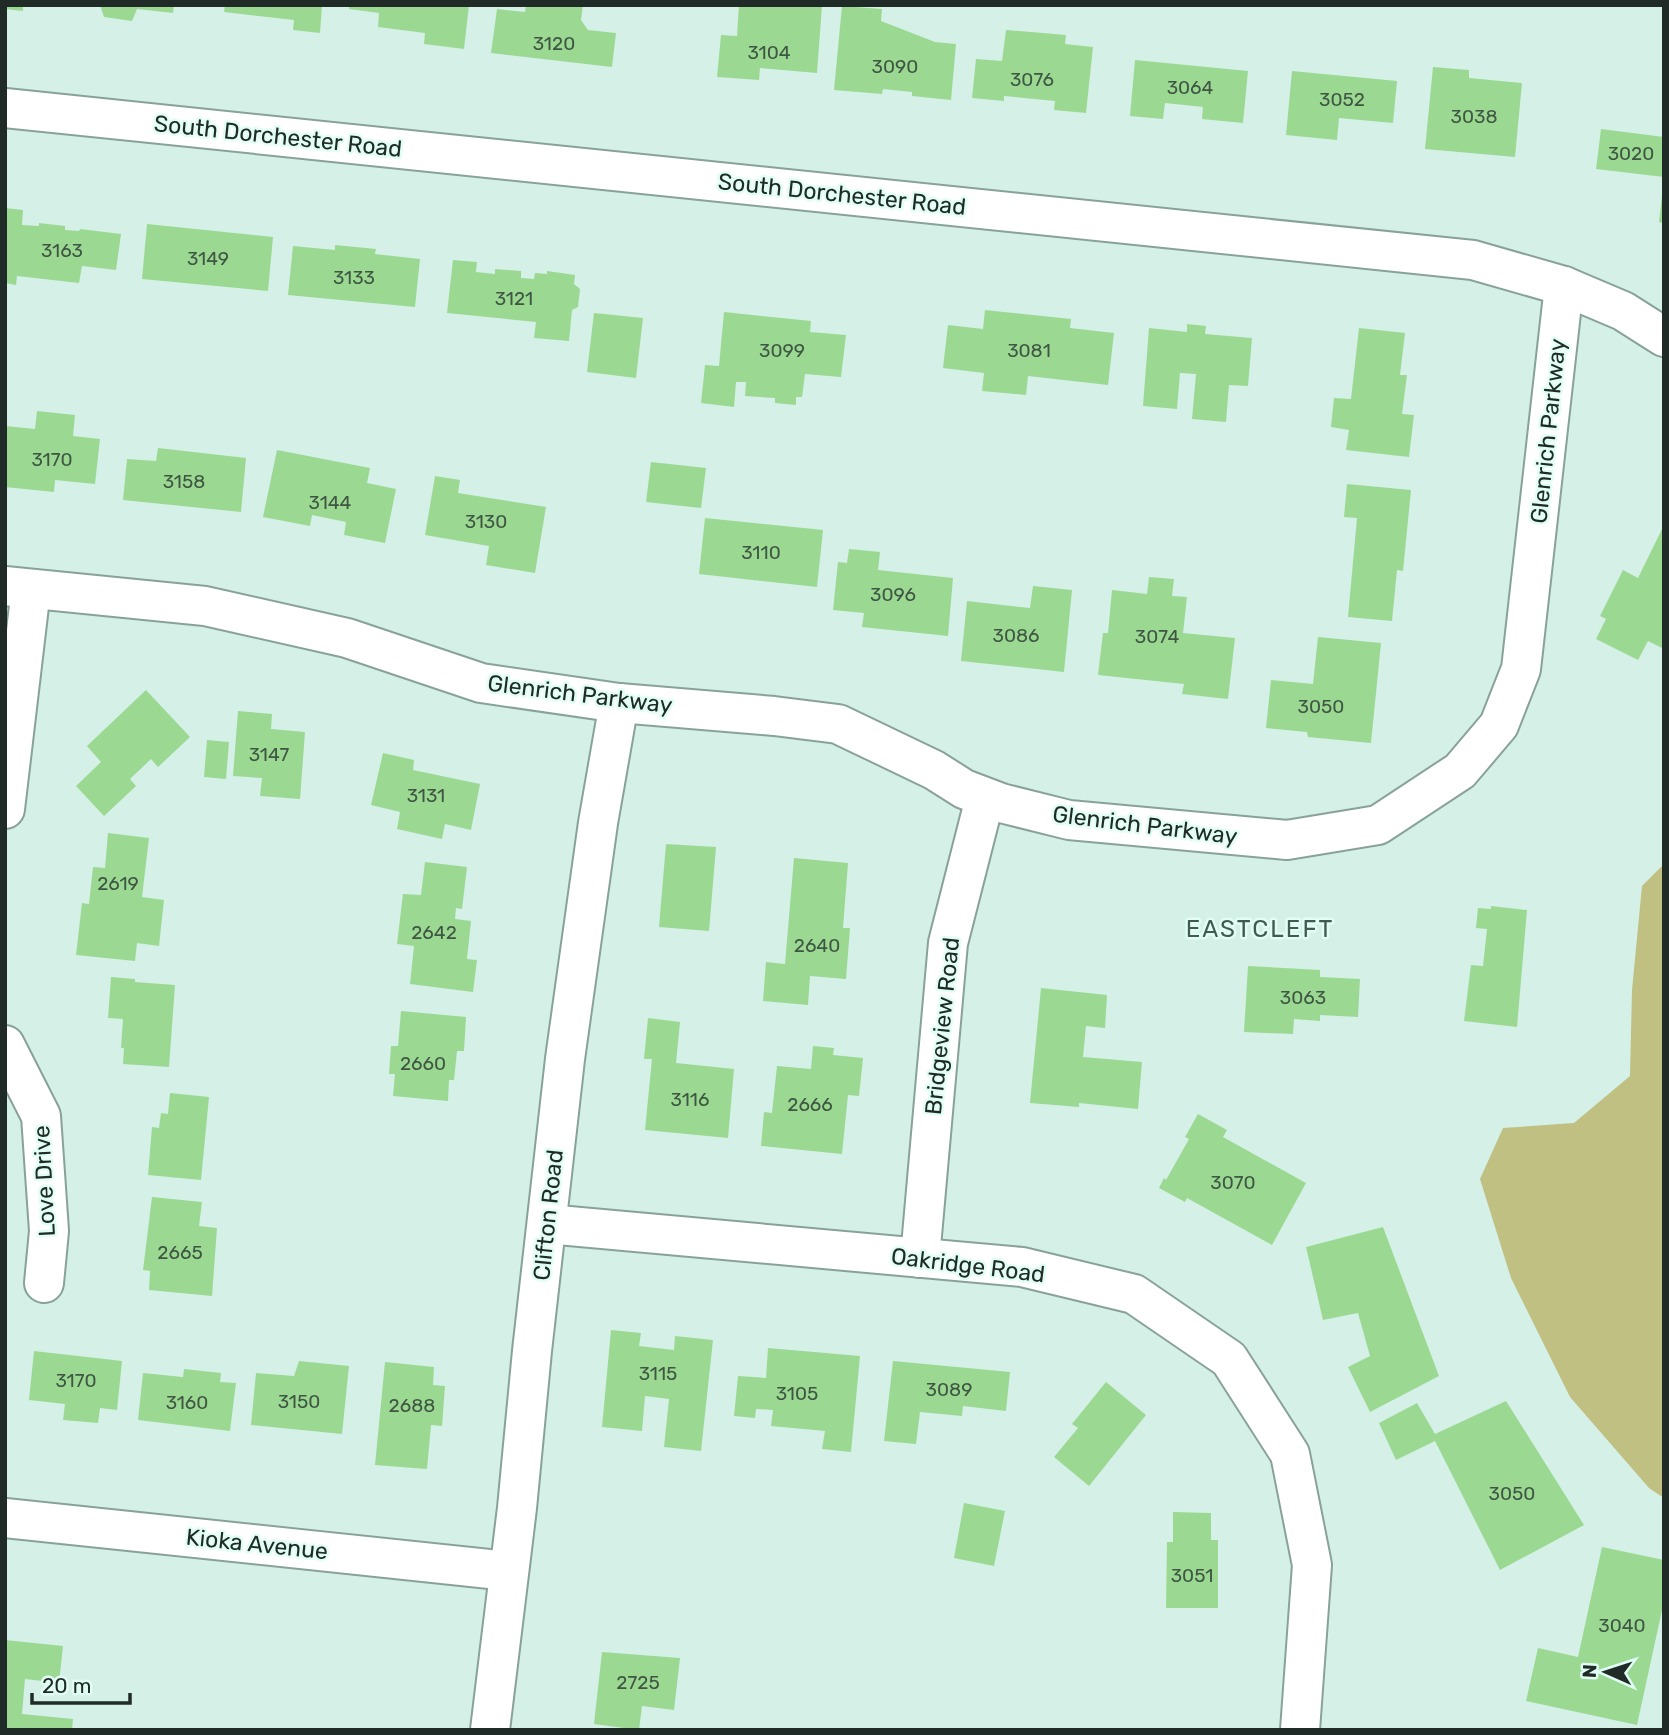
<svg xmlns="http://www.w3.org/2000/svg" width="1669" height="1735" font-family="Rubik,sans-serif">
<rect width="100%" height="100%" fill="#d4f0e7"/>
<path fill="#bfc082" d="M1664 864V1498L1649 1488 1570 1397 1511 1278 1480 1179 1503 1128 1574 1123 1630 1076 1632 990 1642 886Z"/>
<g fill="#9bd993">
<path d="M5 5H23V11L5 9Z"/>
<path d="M100 5H174L173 13 137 9 132 21 104 17Z"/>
<path d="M225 5H322L320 33 293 30 294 20 224 12Z"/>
<path d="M349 5H469L464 49 424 44 425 33 378 27 379 13 349 9Z"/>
<path d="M526 5H583L581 20 588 30 616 33 612 67 491 53 497 9 525 12Z"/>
<path d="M739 5 822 6 817 73 760 68 759 80 717 77 721 35 737 36Z"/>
<path d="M842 6 882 9 881 21 935 42 956 44 951 100 912 96V92L883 89 882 94 834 90Z"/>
<path d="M1006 30 1066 35 1065 44 1093 47 1086 113 1054 110 1055 101 1004 96V101L972 98 976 59 1002 61Z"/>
<path d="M1135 60 1248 71 1243 123 1202 119 1203 107 1165 103 1163 119 1130 116Z"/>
<path d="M1433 67 1469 70V78L1522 83 1515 157 1425 149Z"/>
<path d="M1292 71 1397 81 1393 123 1339 118 1337 140 1286 135Z"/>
<path d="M1601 129 1664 137V177L1596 169Z"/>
<path d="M1662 196H1664V223L1659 222Z"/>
<path d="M5 208 23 210 22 225 39 226V223L65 226V230L79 231 80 229 121 234 116 270 82 266 79 283 17 276 16 285 5 283Z"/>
<path d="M147 224 273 237 268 291 142 279Z"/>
<path d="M335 245 376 249 375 254 420 259 415 307 288 295 293 246 335 250Z"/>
<path d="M453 260 477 262 476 272 495 274V269L521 271V278L534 279 535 273 547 274V271L575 275 574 284 580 289 578 307 572 310 569 341 534 338 536 322 447 313Z"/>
<path d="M985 310 1071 319 1070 328 1114 333 1108 385 1028 376 1026 395 982 391 984 373 943 368 948 325 983 329Z"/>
<path d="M724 312 811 321 810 332 846 335 841 377 805 374 802 397H796V405L775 403V398L745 396 746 382H736L734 407 701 403 705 365 719 366Z"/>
<path d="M594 313 643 318 636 378 587 372Z"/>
<path d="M1187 324 1206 326 1205 334 1252 338 1248 386 1229 385 1226 422 1192 419 1196 374 1180 373 1177 409 1143 406 1149 328 1187 332Z"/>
<path d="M1359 328 1405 333 1400 375H1407L1402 414 1414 415 1409 457 1346 450 1349 430 1331 427 1334 398 1351 399Z"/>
<path d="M37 411 75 415 73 436 100 439 95 484 55 480 54 492 5 487V426L35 429Z"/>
<path d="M158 448 246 458 241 512 123 500 127 459 156 461Z"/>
<path d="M277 450 370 468 367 483 396 489 385 543 344 535 346 522 312 515 310 526 263 517Z"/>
<path d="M651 462 706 468 701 508 646 502Z"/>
<path d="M435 476 460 480 458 493 546 507 535 573 486 565 489 546 425 535Z"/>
<path d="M1347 484 1411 490 1403 571 1397 570 1392 621 1348 617 1357 518 1344 517Z"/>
<path d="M705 518 823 530 817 587 699 574Z"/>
<path d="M1664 525V649L1648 641 1638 660 1596 639 1606 619 1600 616 1623 570 1638 578Z"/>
<path d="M849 549 880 552 878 570 953 578 948 636 862 627 864 613 833 610 838 562 847 563Z"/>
<path d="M1149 577 1174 579 1172 596 1187 597 1183 633 1235 638 1228 699 1182 694 1184 684 1098 675 1103 633H1108L1112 590 1147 594Z"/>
<path d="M1033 586 1072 590 1064 672 961 661 967 601 1030 608Z"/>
<path d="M1318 637 1381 643 1371 743 1308 737 1307 732 1266 728 1271 680 1313 684Z"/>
<path d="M146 690 190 737 158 767 151 759 130 779 136 786 104 816 76 786 101 762 87 746Z"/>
<path d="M238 711 272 714 271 729 305 732 300 799 260 796 262 778 233 776Z"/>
<path d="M207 740 229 742 226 779 204 777Z"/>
<path d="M383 753 414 760 413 770 480 784 471 830 445 824 442 839 397 829 400 812 371 805Z"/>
<path d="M108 833 149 838 142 897 164 900 159 946 137 943 135 961 76 955 82 903 89 904 93 867 105 868Z"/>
<path d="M666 844 716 847 709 931 659 927Z"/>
<path d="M794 858 848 863 843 928H850L846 979 810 976 808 1005 763 1001 766 962 785 964Z"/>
<path d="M425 862 467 867 462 909 456 908 455 919 471 921 467 959 477 960 473 992 410 984 414 946 397 944 403 894 421 895Z"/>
<path d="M1491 906 1527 910 1517 1027 1464 1021 1471 965 1483 966 1487 929 1476 928 1478 908 1491 909Z"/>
<path d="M1248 966 1320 970V977L1360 979 1358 1017 1320 1015V1021L1294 1019 1293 1034 1244 1032Z"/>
<path d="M111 977 135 979V982L175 985 169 1067 123 1064 124 1048H121L123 1019 108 1018Z"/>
<path d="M1041 988 1107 995 1105 1028 1086 1026 1083 1057 1142 1062 1138 1109 1079 1103V1107L1030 1103Z"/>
<path d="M401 1011 466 1017 464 1051H457L454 1080H449L448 1101 393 1096 395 1074H389L391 1046H398Z"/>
<path d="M648 1018 680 1022 676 1063 734 1069 728 1138 645 1130 652 1059H644Z"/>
<path d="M813 1046 834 1048 833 1055 863 1058 859 1096 848 1095 842 1154 761 1146 764 1112 772 1113 777 1066 811 1069Z"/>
<path d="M170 1093 209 1097 201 1180 148 1175 152 1127 159 1128 161 1113 168 1114Z"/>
<path d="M1198 1114 1227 1130 1223 1137 1306 1183 1272 1245 1187 1198 1185 1202 1159 1188 1164 1178 1166 1180 1189 1139 1185 1137Z"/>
<path d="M152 1197 202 1202 199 1226 217 1228 212 1296 149 1290 150 1271 143 1270Z"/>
<path d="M1383 1227 1439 1376 1370 1412 1348 1367 1370 1356 1358 1313 1323 1320 1306 1247Z"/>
<path d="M611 1330 641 1333 639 1346 674 1350 675 1336 713 1340 701 1451 664 1447 669 1399 645 1396 642 1431 602 1427Z"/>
<path d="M768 1348 860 1356 851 1452 822 1449 825 1431 771 1426 773 1410 756 1409 755 1418 734 1416 738 1376 766 1378Z"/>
<path d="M34 1351 122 1361 117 1410 100 1408 98 1423 63 1420 65 1404 29 1400Z"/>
<path d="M299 1361 349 1366 342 1434 251 1425 256 1373 294 1376Z"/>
<path d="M893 1361 1010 1372 1006 1411 963 1406 962 1416 920 1412 916 1444 884 1441Z"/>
<path d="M385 1362 434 1367 433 1385 445 1386 442 1426 431 1425 427 1469 375 1465Z"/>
<path d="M184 1369 221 1373 220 1382 236 1383 230 1431 138 1420 143 1373 183 1377Z"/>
<path d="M1106 1382 1146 1415 1089 1486 1054 1457 1078 1428 1072 1424Z"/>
<path d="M1506 1401 1584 1525 1500 1570 1435 1441 1396 1460 1379 1423 1417 1403 1435 1434Z"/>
<path d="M964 1503 1005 1511 994 1566 954 1558Z"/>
<path d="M1173 1512 1211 1513V1540H1218V1608H1166L1167 1542H1173Z"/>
<path d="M1602 1547 1664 1560V1601L1637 1725 1526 1701 1538 1648 1578 1657Z"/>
<path d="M5 1640 63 1646 59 1683 25 1679 22 1714 73 1719 72 1730H5Z"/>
<path d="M602 1652 680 1658 674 1710 642 1706 639 1730 594 1724Z"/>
</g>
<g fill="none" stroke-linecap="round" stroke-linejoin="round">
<g stroke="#88a29a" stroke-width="42">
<g id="minor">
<path d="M5 108 1473 260 1564 286 1623 311 1664 337"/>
<path d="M5 586 205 606 347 638 481 683 619 703 774 716 838 724 934 770 964 789 1001 803 1069 820 1287 840 1378 825 1460 771 1499 725 1521 669 1564 286"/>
<path d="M5 809 31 589"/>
<path d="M5 1045 41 1116 49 1231 44 1283"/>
<path d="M547 1224 1022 1267 1134 1294 1229 1359 1290 1454 1312 1565 1300 1730"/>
<path d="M920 1258 948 943 985 798"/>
<path d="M5 1518 509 1571"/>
<path d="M490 1730 517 1508 532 1351 565 1059 598 823 619 703"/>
</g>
</g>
<use href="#minor" stroke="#fff" stroke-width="38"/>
</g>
<g text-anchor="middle" stroke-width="5" stroke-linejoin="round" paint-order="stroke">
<g font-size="19" fill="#3f5642">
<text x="554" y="50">3120</text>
<text x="769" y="59">3104</text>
<text x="895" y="73">3090</text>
<text x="1032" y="86">3076</text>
<text x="1190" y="94">3064</text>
<text x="1342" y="106">3052</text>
<text x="1474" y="123">3038</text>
<text x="1631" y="160">3020</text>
<text x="62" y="257">3163</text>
<text x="208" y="265">3149</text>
<text x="354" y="284">3133</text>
<text x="514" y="305">3121</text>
<text x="782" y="357">3099</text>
<text x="1029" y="357">3081</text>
<text x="52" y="466">3170</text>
<text x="184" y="488">3158</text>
<text x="330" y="509">3144</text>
<text x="486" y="528">3130</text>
<text x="761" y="559">3110</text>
<text x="893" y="601">3096</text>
<text x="1016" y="642">3086</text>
<text x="1157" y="643">3074</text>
<text x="1321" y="713">3050</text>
<text x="269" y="761">3147</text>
<text x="426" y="802">3131</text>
<text x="118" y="890">2619</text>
<text x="434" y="939">2642</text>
<text x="817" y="952">2640</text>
<text x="1303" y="1004">3063</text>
<text x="423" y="1070">2660</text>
<text x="690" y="1106">3116</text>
<text x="810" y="1111">2666</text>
<text x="1233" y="1189">3070</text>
<text x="180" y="1259">2665</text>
<text x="658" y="1380">3115</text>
<text x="76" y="1387">3170</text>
<text x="949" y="1396">3089</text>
<text x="797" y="1400">3105</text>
<text x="299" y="1408">3150</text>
<text x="187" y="1409">3160</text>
<text x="412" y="1412">2688</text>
<text x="1512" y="1500">3050</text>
<text x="1192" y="1582">3051</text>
<text x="1622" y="1632">3040</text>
<text x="638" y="1689">2725</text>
</g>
<g font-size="23" fill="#202b27" stroke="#e1fef5">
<text transform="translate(278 136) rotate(6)" y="8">South Dorchester Road</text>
<text transform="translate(842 194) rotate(6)" y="8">South Dorchester Road</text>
<text transform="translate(1548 431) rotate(-84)" y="8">Glenrich Parkway</text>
<text transform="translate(580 694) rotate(7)" y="8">Glenrich Parkway</text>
<text transform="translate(1145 825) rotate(7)" y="8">Glenrich Parkway</text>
<text transform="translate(942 1026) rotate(-84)" y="8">Bridgeview Road</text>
<text transform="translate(44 1181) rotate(-93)" y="8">Love Drive</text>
<text transform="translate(548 1215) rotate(-84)" y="8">Clifton Road</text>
<text transform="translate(968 1265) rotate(7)" y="8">Oakridge Road</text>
<text transform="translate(257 1544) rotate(6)" y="8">Kioka Avenue</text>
</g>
<g font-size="24" letter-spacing="2" fill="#425a53" stroke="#e1fef5">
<text x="1260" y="937">EASTCLEFT</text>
</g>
</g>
<rect width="1669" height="1735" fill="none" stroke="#202b27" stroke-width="14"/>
<g transform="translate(1606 1672) rotate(273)" stroke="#e1fef5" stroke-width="5" paint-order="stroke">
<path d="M0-5L12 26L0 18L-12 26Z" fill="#202b27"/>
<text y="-10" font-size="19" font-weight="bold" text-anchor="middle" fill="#202b27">N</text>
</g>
<path d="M32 1693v10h98v-10" fill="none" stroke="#202b27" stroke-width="3.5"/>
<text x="42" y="1693" font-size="21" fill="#202b27" stroke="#e1fef5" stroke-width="5" paint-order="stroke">20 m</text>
</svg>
